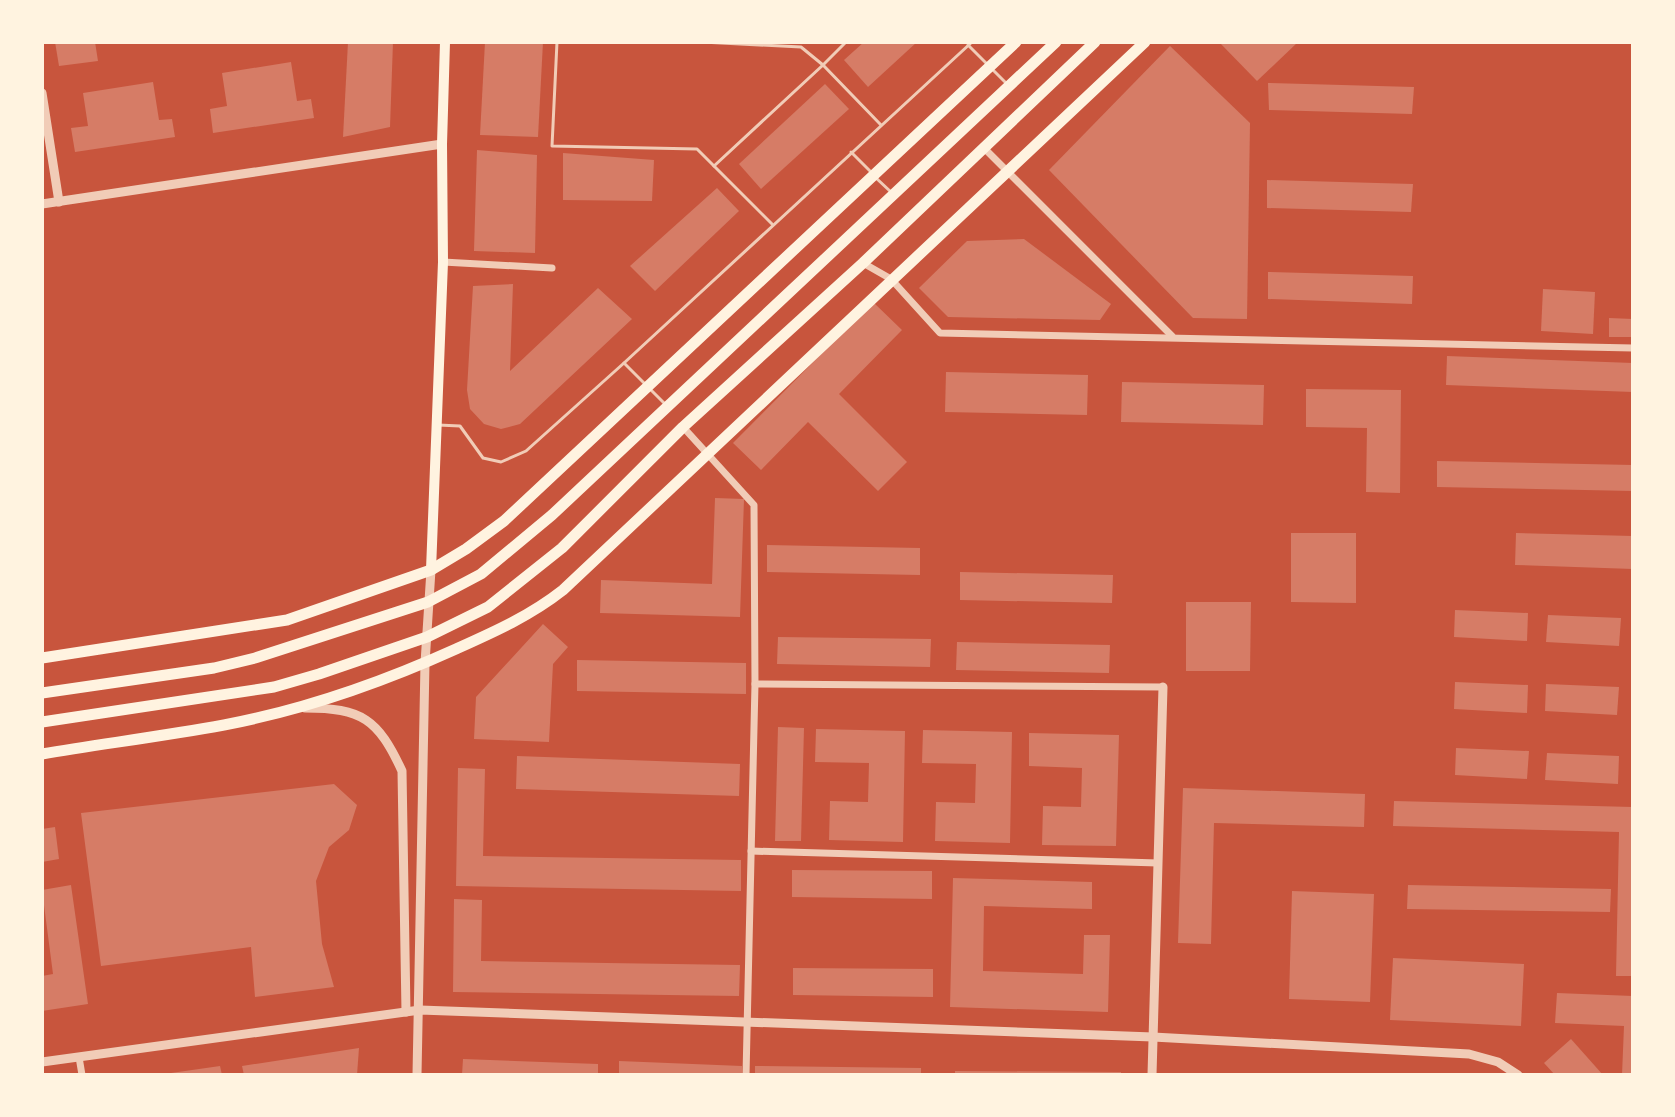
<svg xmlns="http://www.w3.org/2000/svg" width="1675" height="1117" font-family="Rubik,sans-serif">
<rect width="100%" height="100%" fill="#c8553d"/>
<g fill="#d67c66">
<path d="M55 42H95L98 61 59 66Z"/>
<path d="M348 42H393L390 127 343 137Z"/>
<path d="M485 42H543L538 137 480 135Z"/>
<path d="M864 42H917L868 87 844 60Z"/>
<path d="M1219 42H1298L1257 81Z"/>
<path d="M1170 46 1250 123 1247 319 1193 318 1049 170Z"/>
<path d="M291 62 297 101 311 99 314 118 213 133 210 109 227 106 222 73Z"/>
<path d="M153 82 159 120 172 119 175 137 75 152 71 128 88 126 83 93Z"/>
<path d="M1268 83 1414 87 1412 114 1269 110Z"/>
<path d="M825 84 849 109 761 189 739 164Z"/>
<path d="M477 150 537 155 535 253 474 251Z"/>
<path d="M563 153 654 160 652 201 563 200Z"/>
<path d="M1267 180 1413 184 1411 212 1267 208Z"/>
<path d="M717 188 739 211 655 291 630 266Z"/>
<path d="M1024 239 1111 304 1100 320 948 317 919 288 967 241Z"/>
<path d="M1268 272 1413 276 1412 304 1268 299Z"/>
<path d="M513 284 510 371 598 288 632 319 520 424 501 429 484 424 470 409 467 390 473 286Z"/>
<path d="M1543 289 1595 292 1593 334 1541 331Z"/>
<path d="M873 302 902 330 839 394 907 462 878 491 808 422 761 470 733 443Z"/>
<path d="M1609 318 1633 319V337H1609Z"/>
<path d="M1447 356 1633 363V392L1446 385Z"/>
<path d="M946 372 1088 375 1087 415 945 412Z"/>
<path d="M1122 382 1264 385 1263 425 1121 422Z"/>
<path d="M1306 389 1401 390 1400 493 1366 492 1367 428 1306 427Z"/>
<path d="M1437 461 1633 465V491L1437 487Z"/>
<path d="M715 498 744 499 740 617 600 613 601 580 712 584Z"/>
<path d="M1291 533H1356V603L1291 602Z"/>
<path d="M1516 533 1633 536V569L1515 565Z"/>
<path d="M767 545 920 548V575L767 572Z"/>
<path d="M960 572 1113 575 1112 603 960 600Z"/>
<path d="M1186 602H1251L1250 671H1186Z"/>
<path d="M1455 610 1528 613 1527 641 1454 637Z"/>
<path d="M1548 615 1621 618 1619 646 1546 642Z"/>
<path d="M543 624 568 647 553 664 549 742 474 739 476 697Z"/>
<path d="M778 637 931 639 930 667 777 664Z"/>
<path d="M957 642 1110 645 1109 673 956 670Z"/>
<path d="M577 660 746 663V694L577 691Z"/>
<path d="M1455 682 1528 685 1527 713 1454 709Z"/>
<path d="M1546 684 1619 687 1617 715 1545 711Z"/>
<path d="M778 727 804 728 801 841H775Z"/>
<path d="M816 729 905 731 903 842 829 840 830 801 868 802 869 763 815 762Z"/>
<path d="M923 730 1012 732 1010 843 935 841 936 802 975 803 976 764 922 763Z"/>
<path d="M1029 733 1119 735 1116 846 1042 845 1043 806 1081 807 1082 768 1029 766Z"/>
<path d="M1456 748 1529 751 1527 779 1455 775Z"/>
<path d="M1547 753 1619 756 1618 784 1545 780Z"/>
<path d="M517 756 740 764 739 796 516 789Z"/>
<path d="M458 768 485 769 483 856 741 860V891L456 886Z"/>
<path d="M334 784 357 805 349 830 329 847 316 881 322 944 334 987 255 997 251 947 101 966 81 813Z"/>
<path d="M1183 788 1365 794 1364 827 1214 823 1211 944 1178 943Z"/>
<path d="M1394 801 1633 807V976H1616L1619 832 1393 826Z"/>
<path d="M55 827 59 859 42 862V829Z"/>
<path d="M792 870 932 871V899L792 897Z"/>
<path d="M953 878 1092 882V909L984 906 983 971 1083 974 1084 935H1110L1108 1012 950 1007Z"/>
<path d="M71 885 88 1004 42 1011V976L53 974 42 890Z"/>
<path d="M1408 885 1611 889 1610 912 1407 909Z"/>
<path d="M1292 891 1374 894 1370 1002 1289 999Z"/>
<path d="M454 899 482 900 481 961 740 965 739 996 453 992Z"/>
<path d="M1393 958 1524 964 1521 1026 1390 1020Z"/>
<path d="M793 968 933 969V997L793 995Z"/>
<path d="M1557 993 1633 996V1075H1622L1624 1026 1555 1023Z"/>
<path d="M1571 1039 1603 1075H1555L1544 1063Z"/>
<path d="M359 1048 357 1075H244L242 1066Z"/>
<path d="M463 1059 598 1064V1075H462Z"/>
<path d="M619 1061 742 1066V1075H619Z"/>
<path d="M220 1066 222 1075H171V1073Z"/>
<path d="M755 1066 921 1068V1075H755Z"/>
<path d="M955 1071 1121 1072V1075H955Z"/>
</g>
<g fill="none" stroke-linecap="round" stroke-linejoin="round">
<g stroke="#f1ccb7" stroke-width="3">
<path d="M557 42 552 146 697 149 772 224"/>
<path d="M702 42 801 47 823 65 846 42"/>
<path d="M968 45 1008 85"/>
<path d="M851 152 871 172"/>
<path d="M714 166 823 65 881 125"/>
<path d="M876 178 891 192"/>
<path d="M624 363 644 383"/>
<path d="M649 388 664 403"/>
<path d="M438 425 460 426 483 458 501 462 526 451 624 363 972 42"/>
</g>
<g stroke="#f1ccb7" stroke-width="7">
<path d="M984 148 1172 336"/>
<path d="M443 262 552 268"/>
<path d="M863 263 891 279 940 333 1633 348"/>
<path d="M683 427 754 505 755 684 746 1075"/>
<path d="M755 684 1163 687"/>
<path d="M751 851 1158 863"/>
<path d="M79 1057 82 1075"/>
</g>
<g stroke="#f1ccb7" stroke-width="9">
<path d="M42 93 59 202"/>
<path d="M42 204 442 144"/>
<path d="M305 708C362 708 378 719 402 771L406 1012"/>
<path d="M42 1062 420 1010 1153 1037 1469 1054 1498 1062 1518 1075"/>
<path d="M417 1075 425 663 431 570"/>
<path d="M1152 1075 1163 687"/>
</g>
<path stroke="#fff3e0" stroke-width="10" d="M431 570 443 262 442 144 445 42"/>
<g stroke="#fff3e0" stroke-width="11">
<path d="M42 658 287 620 431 570 466 549 504 521 1016 42"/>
<path d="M42 693 214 668 255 658 428 602 481 574 552 515 1056 42"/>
<path d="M42 722 274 687 319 674 427 637 488 607 562 548 683 427 863 263 1095 42"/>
<path d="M42 754C102 744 163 736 224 725 303 710 383 682 456 649 494 632 530 616 563 590L1145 42"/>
</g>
</g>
<rect width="1675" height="1117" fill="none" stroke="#fff3e0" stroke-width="88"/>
</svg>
